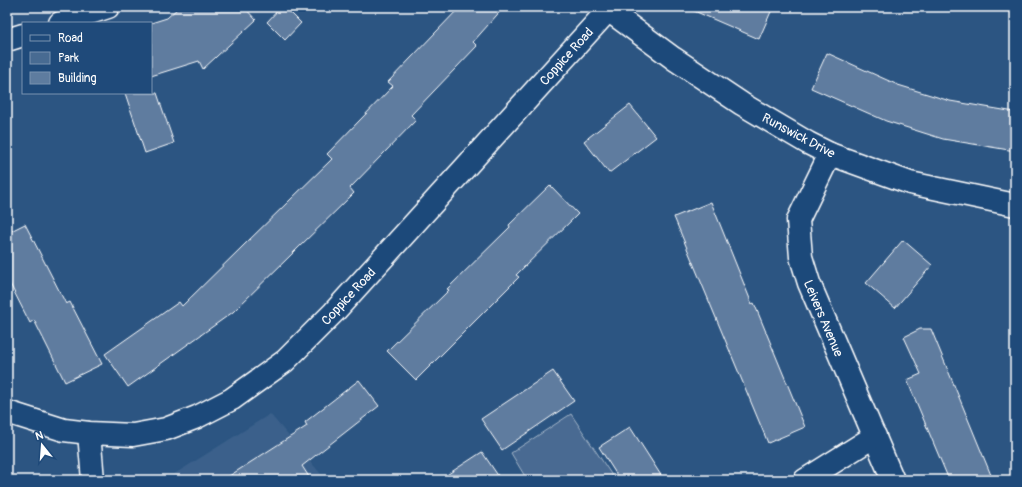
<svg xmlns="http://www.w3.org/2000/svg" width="1022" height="487" font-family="Pangolin,sans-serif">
<rect width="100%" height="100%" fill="#2c5582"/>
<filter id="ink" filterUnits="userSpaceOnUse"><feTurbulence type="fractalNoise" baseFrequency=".025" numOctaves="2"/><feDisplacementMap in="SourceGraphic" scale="8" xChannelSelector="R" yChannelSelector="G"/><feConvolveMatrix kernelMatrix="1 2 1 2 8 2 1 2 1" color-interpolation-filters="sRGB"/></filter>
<g filter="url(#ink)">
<path fill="#3b618b" d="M270 414 326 480H165Z"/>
<path fill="#486b92" stroke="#a4b5c8" d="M571 414 615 480H523L526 478 511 453Z"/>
<g fill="#5e7c9f" stroke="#fff">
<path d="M179 7H244L256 20 203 69 199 61 151 76V23L167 18Z"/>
<path d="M281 7H285L301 23 285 40 267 22Z"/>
<path d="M460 7H504L473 42 477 46 411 115 416 120 350 188 354 193 233 312 128 387 105 354 179 302 182 306 244 245 332 159 327 154 393 86 388 82Z"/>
<path d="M685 7H773L759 39Z"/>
<path d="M827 53 898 85 950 101 1015 112V151L943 139 886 121 811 88Z"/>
<path d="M125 93H157L174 143 145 153Z"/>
<path d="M630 105 656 137 609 173 584 141Z"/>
<path d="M550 185 578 214 516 275 519 277 416 380 387 351 449 290 447 289 510 227 509 225Z"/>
<path d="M711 202 752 304 754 303 805 427 768 443 674 217Z"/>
<path d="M25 224 66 304 70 302 102 364 65 382 34 320 30 323 7 278V233Z"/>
<path d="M903 240 932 265 895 308 866 283Z"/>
<path d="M920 329H931L993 480H949L907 380 921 374 904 337Z"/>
<path d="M553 371 574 401 502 450 481 419Z"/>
<path d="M359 380 379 406 302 466 311 480H223L307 426 305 422Z"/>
<path d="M630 427 664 480H620L599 447Z"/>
<path d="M482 452 501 480H439Z"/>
</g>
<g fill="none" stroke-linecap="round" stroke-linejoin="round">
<g stroke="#fff" stroke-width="25">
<g id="street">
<path d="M608 10 673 58 742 104 808 143 830 154 910 183 1015 205"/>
<path d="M60 23 108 7"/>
<path d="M7 40 23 35"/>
<path d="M830 154 798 220 801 257 809 283 893 480"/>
<path d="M89 433 93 480"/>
<path d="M805 480 875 436"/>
</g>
</g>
<g stroke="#fff" stroke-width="25">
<path id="secondary" d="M7 412 64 430 89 433 133 435 166 429 197 417 232 399 285 361 334 312 611 7"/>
</g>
<use href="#street" stroke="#1f4a7a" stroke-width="22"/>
<use href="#secondary" stroke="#1f4a7a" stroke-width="22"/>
</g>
</g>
<g text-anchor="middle" stroke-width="3" stroke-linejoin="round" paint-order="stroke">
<g font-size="13" fill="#fff" stroke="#1f4a7a">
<text transform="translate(566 56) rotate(-48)" y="5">Coppice Road</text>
<text transform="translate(799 135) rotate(28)" y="5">Runswick Drive</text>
<text transform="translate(348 296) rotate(-47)" y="5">Coppice Road</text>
<text transform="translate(824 318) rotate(67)" y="5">Leivers Avenue</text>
</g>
</g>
<rect width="1022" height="487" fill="none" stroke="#1f4a7a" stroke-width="24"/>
<rect x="12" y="12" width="998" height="463" fill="none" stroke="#fff" stroke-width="1.5" filter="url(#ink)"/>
<rect x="22" y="22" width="130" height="72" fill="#1f4a7a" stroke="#7992af"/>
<rect x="30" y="35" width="20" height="6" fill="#1f4a7a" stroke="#7992af"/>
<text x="58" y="42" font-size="12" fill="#ffffff">Road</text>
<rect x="30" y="52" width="20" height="12" fill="#486b92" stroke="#7992af"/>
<text x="58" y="62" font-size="12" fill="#ffffff">Park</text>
<rect x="30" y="72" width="20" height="12" fill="#5e7c9f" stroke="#7992af"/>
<text x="58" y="82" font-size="12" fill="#ffffff">Building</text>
<g transform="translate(42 445) rotate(343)" stroke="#1f4a7a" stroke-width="3" paint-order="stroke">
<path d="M0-3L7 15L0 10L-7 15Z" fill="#ffffff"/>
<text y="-6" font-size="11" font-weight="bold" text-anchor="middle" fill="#ffffff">N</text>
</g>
</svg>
